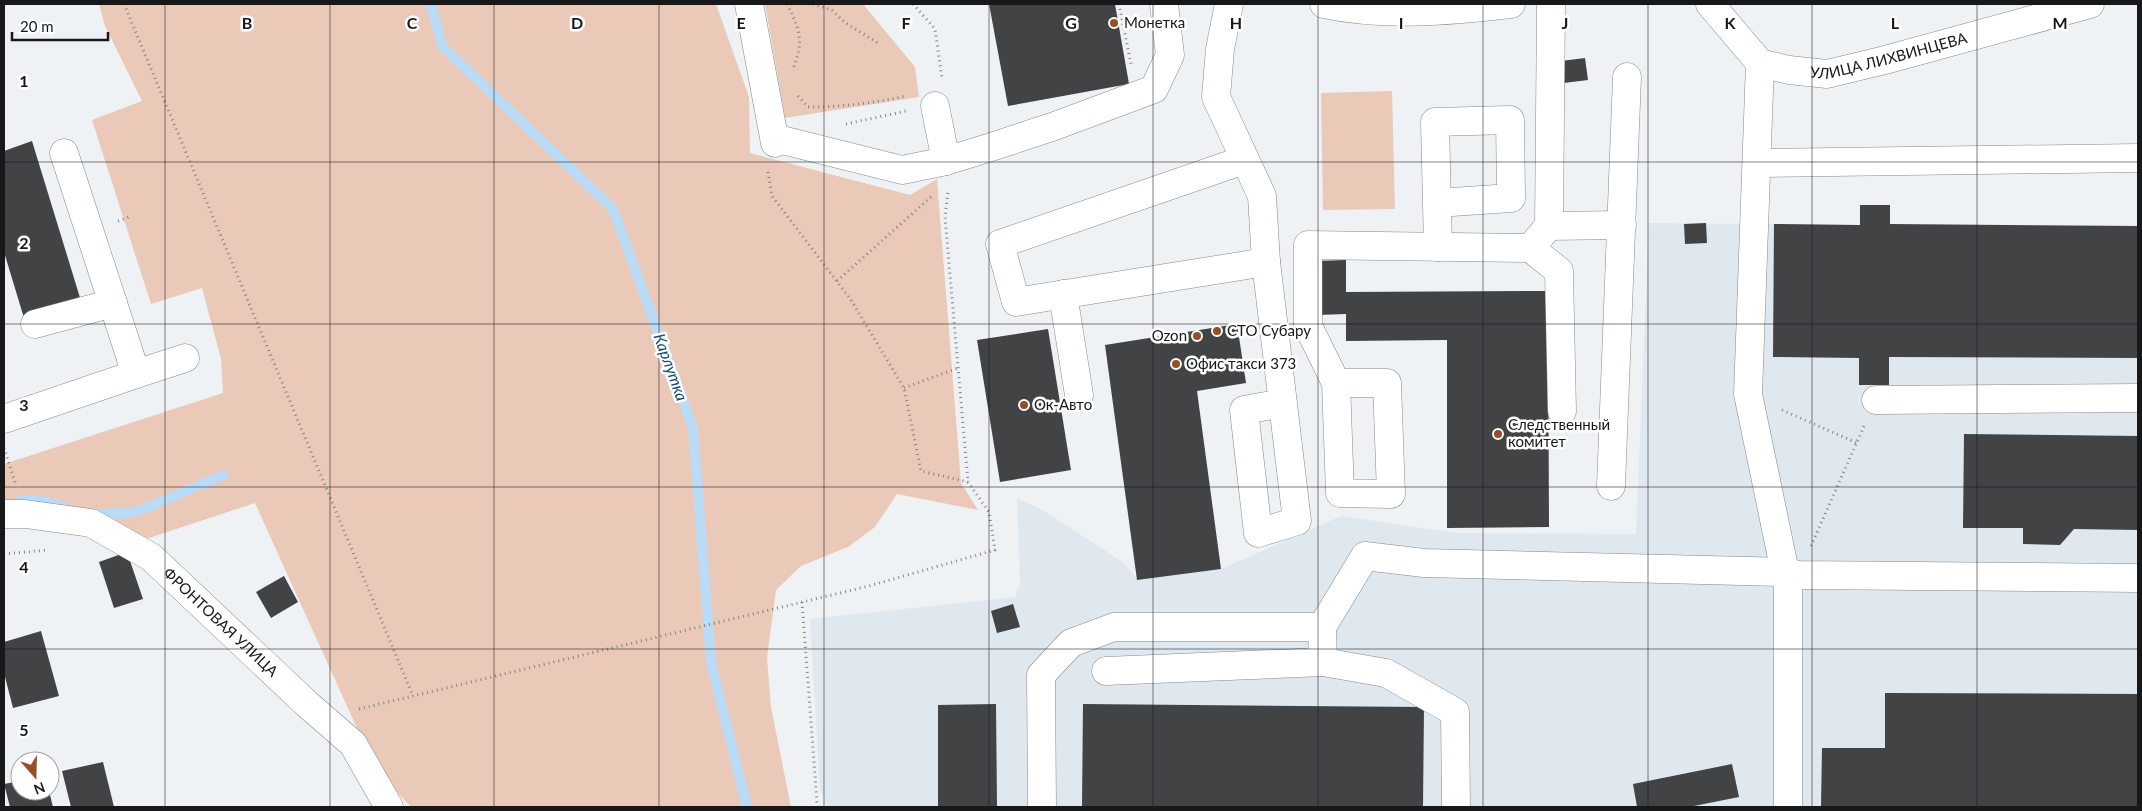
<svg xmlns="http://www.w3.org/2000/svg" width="2142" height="811" font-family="Lato,sans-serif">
<rect width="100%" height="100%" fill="#eff2f4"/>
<path fill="#dfe8ef" d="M1860 205H1890V224L2138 226V807H827L820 790 810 619 1015 597 1020 582 1017 498 1041 509 1123 562 1138 580 1221 569 1341 516 1456 533 1636 534 1649 223 1859 225Z"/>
<g fill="#eac9b8">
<path d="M99 4H716L749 97 750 153 910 195 937 179 961 483 978 510 897 494 875 527 848 547 801 566 776 590 767 658 771 707 791 807H411L375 768 255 503 134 543 4 506V464L223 393 221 359 202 288 151 304 92 120 142 101 105 26Z"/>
<path d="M765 4H863L915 67 919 97 785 118Z"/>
<path d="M1392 91 1395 209 1323 210 1321 93Z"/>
</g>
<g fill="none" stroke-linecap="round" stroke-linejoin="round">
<g stroke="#badbf6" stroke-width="10">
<path d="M431 4 442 46 613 209 693 428 711 663 747 807"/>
<path d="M20 501H42L64 507"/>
<path d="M90 515 136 512 224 475"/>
</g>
</g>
<g fill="#414345">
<path d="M989 4H1115L1129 84 1008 106Z"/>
<path d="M1585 58 1588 80 1556 84 1553 62Z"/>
<path d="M32 141 81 301 24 318 4 252V151Z"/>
<path d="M1860 205H1890V224L2138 226V358L1889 357V385H1859V358L1773 357 1774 224 1860 225Z"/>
<path d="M1706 223 1707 243 1685 244 1684 224Z"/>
<path d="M1346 260V292L1548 291 1549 527 1447 528V340L1346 341V314L1317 315 1316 261Z"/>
<path d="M1237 324 1246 383 1197 391 1221 569 1137 580 1105 345Z"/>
<path d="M1048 329 1071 470 1000 482 977 340Z"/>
<path d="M1964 434 2138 436V530L2074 529 2060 545 2023 544V528H1963Z"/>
<path d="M127 552 143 599 114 608 99 562Z"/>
<path d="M284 576 298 602 271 618 256 592Z"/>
<path d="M1013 604 1020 627 997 633 991 611Z"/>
<path d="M41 631 59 696 13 708 4 673V642Z"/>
<path d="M1885 693 2138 694V807H1821L1822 748H1885Z"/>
<path d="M996 704 997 807H938V705Z"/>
<path d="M1083 704 1424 707 1423 807H1082Z"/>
<path d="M103 762 114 807H71L62 771Z"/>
<path d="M1732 764 1739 797 1689 807H1637L1633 784Z"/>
<path d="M20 781V791H49L53 807H10L4 784Z"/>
</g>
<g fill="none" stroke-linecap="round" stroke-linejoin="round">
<g stroke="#86888a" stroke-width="29">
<g id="minor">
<path d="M749 4 775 143 782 140 902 170 946 161 988 148 1052 127 1154 89 1170 55 1164 4"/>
<path d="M1229 4 1220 49 1216 97 1262 196 1266 262 1016 302 1000 244 1244 160"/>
<path d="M1324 4C1386 17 1449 11 1511 4"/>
<path id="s1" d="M1710 4 1760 63 1789 70 1827 74 1885 60 2090 4"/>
<path d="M935 106 946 161"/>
<path d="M1758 163 2138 158"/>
<path d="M1437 203 1511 198 1510 120 1435 122 1438 247"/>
<path d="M1549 226 1622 225"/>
<path d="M1530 248 1559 271 1562 411"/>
<path d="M1266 262 1297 521 1258 533 1244 410 1283 403"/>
<path d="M1063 294 1079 395"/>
<path d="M35 324 113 303"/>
<path d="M136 374 185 358"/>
<path d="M1336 383H1387L1391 494 1340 493 1336 383 1308 326V245L1530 248 1549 226 1551 4"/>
<path d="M1876 400 2138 398"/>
<path d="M4 419 136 374 64 153"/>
<path d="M1611 486 1627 77"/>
<path id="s2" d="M4 514H25L91 523 151 557 307 704 353 744 389 807"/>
<path d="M1322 627 1323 662 1386 673 1455 712 1456 807"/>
<path d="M1106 671 1323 662"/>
<path d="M1042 807 1041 675 1071 643 1114 627H1322L1365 556 1424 563 1785 572 1748 394 1760 63"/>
<path d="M1788 807V587L1785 572 1798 575 2138 578"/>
</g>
</g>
<g stroke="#828485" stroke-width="3" stroke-dasharray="1 4" stroke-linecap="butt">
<path d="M124 4 413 696"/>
<path d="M787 4C800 30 804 40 793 69"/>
<path d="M813 4 832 10 844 22 878 43"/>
<path d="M913 4 935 29 942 78"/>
<path d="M1119 4 1131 64"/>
<path d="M798 96 808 107C842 107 874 103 906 96"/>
<path d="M846 124 906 111"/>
<path d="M768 172 772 196 851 300 904 388 921 471 968 482"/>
<path d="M118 221 129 217"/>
<path d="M837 281 932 196"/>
<path d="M904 388 958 368"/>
<path d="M1782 410 1857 443"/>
<path d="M4 448 16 485"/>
<path d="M1811 546 1864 426"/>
<path d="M4 554 48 550"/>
<path d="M802 602 817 802 819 807"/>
<path d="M359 709 869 586 995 550 989 512 968 482 945 217 948 192"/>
</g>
<use href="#minor" stroke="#fff" stroke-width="28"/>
</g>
<path fill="none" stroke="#171819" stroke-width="1" stroke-opacity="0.55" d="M165 4V807M330 4V807M494 4V807M659 4V807M824 4V807M989 4V807M1153 4V807M1318 4V807M1483 4V807M1648 4V807M1812 4V807M1977 4V807M4 162H2138M4 324H2138M4 487H2138M4 649H2138"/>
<g fill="#954f26" stroke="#fff" stroke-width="2">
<circle cx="1114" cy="23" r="5"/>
<circle cx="1217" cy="331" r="5"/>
<circle cx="1197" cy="336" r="5"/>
<circle cx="1176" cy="364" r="5"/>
<circle cx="1024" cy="405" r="5"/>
<circle cx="1498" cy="434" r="5"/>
</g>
<g text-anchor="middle" stroke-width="5" stroke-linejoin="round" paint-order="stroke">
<g font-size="15" fill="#171819" stroke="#fff" text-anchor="start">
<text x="1124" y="28">Монетка</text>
<text x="1227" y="336">СТО Субару</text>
<text x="1187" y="341" text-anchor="end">Ozon</text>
<text x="1186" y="369">Офис такси 373</text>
<text x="1034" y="410">Ок-Авто</text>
<text x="1508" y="430">Следственный<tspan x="1508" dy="17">комитет</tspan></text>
</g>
<g font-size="15" fill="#171819" stroke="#fff">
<text dy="5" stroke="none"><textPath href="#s1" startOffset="209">УЛИЦА ЛИХВИНЦЕВА</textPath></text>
<text dy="5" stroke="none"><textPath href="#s2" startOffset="252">ФРОНТОВАЯ УЛИЦА</textPath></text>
</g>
<g font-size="16" font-style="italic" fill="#154a6e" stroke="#fff">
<text transform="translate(671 367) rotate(70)" y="6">Карлутка</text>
</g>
</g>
<g font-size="16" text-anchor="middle" font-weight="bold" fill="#171819" stroke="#fff" stroke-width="5" stroke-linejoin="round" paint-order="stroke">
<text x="247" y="29">B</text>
<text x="412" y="29">C</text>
<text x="577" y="29">D</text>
<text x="741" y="29">E</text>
<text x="906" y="29">F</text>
<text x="1071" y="29">G</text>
<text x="1236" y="29">H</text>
<text x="1401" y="29">I</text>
<text x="1565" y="29">J</text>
<text x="1730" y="29">K</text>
<text x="1895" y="29">L</text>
<text x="2060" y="29">M</text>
<text x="24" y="87">1</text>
<text x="24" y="249">2</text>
<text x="24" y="411">3</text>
<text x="24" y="573">4</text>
<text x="24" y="736">5</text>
</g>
<rect width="2142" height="811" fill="none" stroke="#171819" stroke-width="10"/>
<g transform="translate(35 776) rotate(160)"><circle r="24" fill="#ffffff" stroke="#a2a3a3"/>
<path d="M0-4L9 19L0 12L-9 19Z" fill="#954f26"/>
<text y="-8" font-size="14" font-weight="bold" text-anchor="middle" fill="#171819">N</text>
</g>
<path d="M12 32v8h96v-8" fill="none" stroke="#171819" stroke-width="2.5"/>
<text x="20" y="32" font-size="15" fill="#171819" stroke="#ffffff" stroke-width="4" paint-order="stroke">20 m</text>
</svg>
